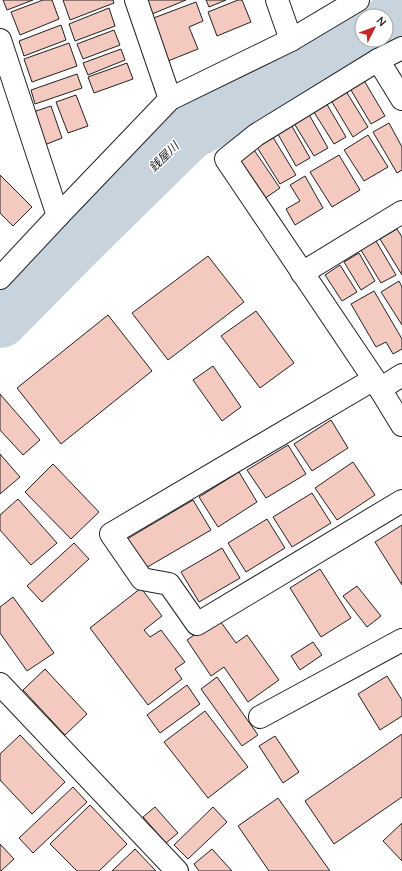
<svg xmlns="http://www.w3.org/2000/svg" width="402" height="871" font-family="'Nunito Sans','Noto Sans JP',sans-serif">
<rect width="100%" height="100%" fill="#fff"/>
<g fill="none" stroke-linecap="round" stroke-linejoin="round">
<g stroke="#c7d3dd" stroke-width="56">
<path d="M386 25 402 16"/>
<path d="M0 320 73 246 188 133 362 38"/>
</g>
</g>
<g fill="#f3c9c0" stroke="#222">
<path d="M3 0H33L7 10Z"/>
<path d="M43 0H52L59 19 20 35 11 12Z"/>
<path d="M63 0H113L114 3 70 20Z"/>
<path d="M147 0H186L152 14Z"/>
<path d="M206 0H226L209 7Z"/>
<path d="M238 0H242L251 22 217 36 208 12Z"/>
<path d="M196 2 203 21 189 27 198 49 168 61 151 19Z"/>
<path d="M109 8 115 26 75 41 69 24Z"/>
<path d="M61 25 66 40 24 56 19 41Z"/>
<path d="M114 30 120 45 83 59 77 44Z"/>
<path d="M69 43 77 66 32 82 24 59Z"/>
<path d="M121 49 125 60 88 75 83 63Z"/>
<path d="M127 63 133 79 94 93 88 77Z"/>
<path d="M77 74 82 88 35 104 31 90Z"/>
<path d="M362 77 385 116 371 124 348 85Z"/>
<path d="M344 88 368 127 353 137 329 97Z"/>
<path d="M76 95 88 126 68 133 56 102Z"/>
<path d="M325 101 346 137 334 144 312 109Z"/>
<path d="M51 106 62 138 42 146 30 113Z"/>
<path d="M307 111 328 148 314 156 292 120Z"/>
<path d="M289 121 310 158 296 166 275 129Z"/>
<path d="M389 123 402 147V170L397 173 373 132Z"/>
<path d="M271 134 296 175 280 184 255 144Z"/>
<path d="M368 135 388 167 364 181 344 150Z"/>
<path d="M252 147 280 188 264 199 236 158Z"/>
<path d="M339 155 360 190 332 207 310 172Z"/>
<path d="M0 175 32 207 13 226 0 213Z"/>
<path d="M305 176 323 208 295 225 286 209 300 201 290 185Z"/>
<path d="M397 229 402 237V275L380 239Z"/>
<path d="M376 241 396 275 381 283 361 250Z"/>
<path d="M359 253 375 281 361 290 344 262Z"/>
<path d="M208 256 244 302 168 360 132 313Z"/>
<path d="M340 265 357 292 342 301 325 275Z"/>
<path d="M399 281 402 287V325L381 292Z"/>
<path d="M374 291 402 339V349L393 354 386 342 376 347 351 304Z"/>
<path d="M256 311 294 363 260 388 221 336Z"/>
<path d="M108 315 152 371 61 444 17 388Z"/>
<path d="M213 366 241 407 222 421 193 380Z"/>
<path d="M0 394 40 440 23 455 0 430Z"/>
<path d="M331 420 348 448 312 471 294 444Z"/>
<path d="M288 445 306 474 266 498 247 470Z"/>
<path d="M0 454 20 477 0 494Z"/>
<path d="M353 462 375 495 337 520 315 488Z"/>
<path d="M53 464 99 512 71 539 25 492Z"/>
<path d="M239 472 257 502 218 527 199 497Z"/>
<path d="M312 493 331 523 292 547 273 517Z"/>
<path d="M18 499 57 543 31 565 0 530V515Z"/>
<path d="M193 500 211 530 144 569 127 539Z"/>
<path d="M267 519 285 548 246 572 228 543Z"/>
<path d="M402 525V585L375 542Z"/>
<path d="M74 543 89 559 42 602 27 586Z"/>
<path d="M222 548 240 578 199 602 181 572Z"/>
<path d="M320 569 351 618 321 637 290 588Z"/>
<path d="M357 586 381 616 367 627 343 596Z"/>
<path d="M141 588 162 616 144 630 150 637 161 630 185 662 175 669 182 679 148 705 90 628Z"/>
<path d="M13 597 54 653 27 671 0 633V607Z"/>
<path d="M218 618 236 643 247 635 279 680 248 702 224 667 211 676 187 640Z"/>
<path d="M313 642 322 655 300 670 291 656Z"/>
<path d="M45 669 87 714 65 735 23 690Z"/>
<path d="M387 676 402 700V716L380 730 358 694Z"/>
<path d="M217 677 258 735 242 746 201 689Z"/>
<path d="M187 685 200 704 160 733 147 715Z"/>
<path d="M205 711 248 767 208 798 164 742Z"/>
<path d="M402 734V797L334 844 305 801Z"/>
<path d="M20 735 65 782 32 814 0 780V754Z"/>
<path d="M275 736 299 772 283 783 259 746Z"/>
<path d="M73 787 87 802 33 853 19 838Z"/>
<path d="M278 798 330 871H269L238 826Z"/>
<path d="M90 805 127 844 99 871H77L50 844Z"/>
<path d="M155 807 178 833 166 843 143 817Z"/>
<path d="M213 807 227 822 188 859 174 845Z"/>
<path d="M402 823V861L383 841Z"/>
<path d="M0 844 14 859 1 871H0Z"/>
<path d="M135 849 156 871H112Z"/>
<path d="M212 849 232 871H199L194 864Z"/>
</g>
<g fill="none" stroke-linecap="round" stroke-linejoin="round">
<g stroke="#222" stroke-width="24">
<g id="minor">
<path d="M136 0 170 99"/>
<path d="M277 0 291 40"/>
<path d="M0 40 58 216"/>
<path d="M402 48 378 60 256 135 226 159 374 379 402 425"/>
<path d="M378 60 402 99"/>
<path d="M302 273 402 212"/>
<path d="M0 278 58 216 170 99 291 40 358 0"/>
<path d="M374 379 111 534 142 579 169 584 197 624 402 501"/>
<path d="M380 389 402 375"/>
<path d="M0 684 177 871"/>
<path d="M260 717 402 640"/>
</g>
</g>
<use href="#minor" stroke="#fff" stroke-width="22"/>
</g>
<g text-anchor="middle" stroke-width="3" stroke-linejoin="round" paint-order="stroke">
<g font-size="12" font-style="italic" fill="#222" stroke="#fff">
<text transform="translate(164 157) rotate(-45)" y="4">銭屋川</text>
</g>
</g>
<g transform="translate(374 28) rotate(48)"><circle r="19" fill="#ffffff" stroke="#a7a7a7"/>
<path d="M0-3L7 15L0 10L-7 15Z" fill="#c62828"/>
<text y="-6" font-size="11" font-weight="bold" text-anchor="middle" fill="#222222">N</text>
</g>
</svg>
